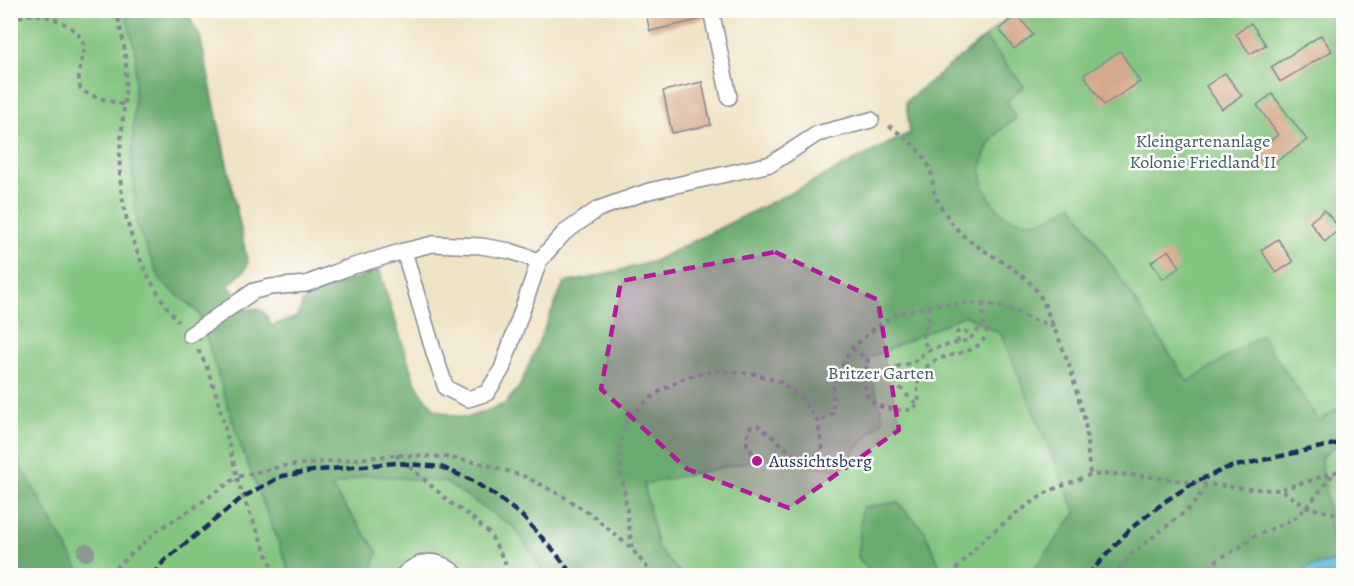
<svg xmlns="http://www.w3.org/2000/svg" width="1354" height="586" font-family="Alegreya,serif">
<rect width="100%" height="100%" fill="#fdfcf7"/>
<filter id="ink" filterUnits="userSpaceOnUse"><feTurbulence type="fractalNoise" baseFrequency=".0167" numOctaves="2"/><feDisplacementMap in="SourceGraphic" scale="12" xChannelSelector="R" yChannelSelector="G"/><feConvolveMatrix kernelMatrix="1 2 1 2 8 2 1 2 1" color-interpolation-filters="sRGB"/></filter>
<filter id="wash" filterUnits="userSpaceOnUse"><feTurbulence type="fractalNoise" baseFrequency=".008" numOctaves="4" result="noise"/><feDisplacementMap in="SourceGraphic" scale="24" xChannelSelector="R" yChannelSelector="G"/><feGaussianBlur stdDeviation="1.35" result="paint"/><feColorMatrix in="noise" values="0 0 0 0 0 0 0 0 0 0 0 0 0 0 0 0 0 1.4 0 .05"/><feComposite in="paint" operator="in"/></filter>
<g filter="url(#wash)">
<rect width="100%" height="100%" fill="#efe3c5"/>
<path fill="#83c57f" stroke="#4f7a6e" stroke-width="1.5" d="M10 11H186L200 37 248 264 244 271 228 285 246 309C263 307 265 312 271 326L297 317 303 302 309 296 379 270 413 377 421 392 435 410 451 415 467 418 505 404 520 386 564 283 590 278 652 262 910 133 906 101 1017 11H1343V575H11Z"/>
<g fill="#6aaa6e" stroke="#426c66" stroke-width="1.5">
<path d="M125 11H186L200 37 248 264 244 271 228 285 246 309C263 307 265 312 271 326L297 317 303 302 309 296 379 270 413 377 421 392 435 410 451 415 467 418 505 404 520 386 564 283 590 278 652 262 910 133 906 101 985 38 1024 86 1007 101 1016 118C1002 127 989 139 984 156 973 189 1003 229 1039 221 1051 219 1062 211 1072 204L1188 382 1261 335 1319 421 1343 405V439L1321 458 1335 561 1313 566 1294 575H1030L1076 513 1001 334 965 315 866 359 884 419 837 470 766 458 644 484 658 549 682 575H545L515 528 445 482 365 475 331 487 378 552 370 575H291L240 444 198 312 161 281 137 227 132 162 136 54Z"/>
<path d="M11 448 82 575H11Z"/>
<path d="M897 502 924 530 941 568 1009 575H872L858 557 862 508Z"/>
</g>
<path fill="#62bbdf" stroke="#3e759e" stroke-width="1.5" d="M1343 560V575H1294L1313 566Z"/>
<g id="blocks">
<g fill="#d5aa8c">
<path d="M645 10H701L703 19 650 31Z"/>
<path d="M1017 14 1033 35 1014 49 999 29Z"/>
<path d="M1251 23 1266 45 1250 54 1236 34Z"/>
<path d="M1321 35 1332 51 1280 82 1271 67Z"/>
<path d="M1120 51 1140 82 1104 105 1084 75Z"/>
<path d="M1225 73 1242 96 1222 109 1206 86Z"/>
<path d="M702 82 711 125 672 133 663 91Z"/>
<path d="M1272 94 1307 140 1267 168 1255 152 1278 135 1257 105Z"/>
<path d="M1324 210 1340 228 1325 242 1310 222Z"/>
<path d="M1278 239 1293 262 1276 273 1261 250Z"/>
<path d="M1169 250 1180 267 1163 279 1151 262Z"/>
</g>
</g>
</g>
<g filter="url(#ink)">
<use href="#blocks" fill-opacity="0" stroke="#858992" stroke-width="1.5"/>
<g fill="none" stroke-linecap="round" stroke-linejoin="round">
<g stroke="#858992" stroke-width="18">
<g id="lane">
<path d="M711 10 729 97"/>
<path d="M404 251 434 353 446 388 468 399 487 393 502 369 539 261"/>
<path d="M190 335 254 291 271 287 306 284 347 268 404 251 433 244 481 246 510 251 539 261 564 233 598 209 649 191 771 164 817 134 871 120"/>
<path d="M402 576C421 558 439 558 458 576"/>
</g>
</g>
<g stroke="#858992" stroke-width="4" stroke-dasharray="4.5 4.5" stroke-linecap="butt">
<path d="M116 10C121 29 126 50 126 69 126 97 122 124 120 152 117 214 140 274 178 322"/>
<path d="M10 18C19 17 30 14 38 15 53 16 84 30 84 48 83 58 75 80 81 89 86 96 115 102 124 105"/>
<path d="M889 126C904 136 923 151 930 169 933 177 932 187 935 195 938 203 944 212 949 219 969 249 1007 259 1031 284 1042 295 1047 310 1052 324"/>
<path d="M983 303V324L969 340 932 349 924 353 912 364C875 364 903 393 917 404 921 395 917 394 917 386 917 381 922 373 925 369 940 348 985 360 987 328L983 324"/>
<path d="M928 307V321L923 337 928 351"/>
<path d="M958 343 957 333 959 331H965L971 337"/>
<path d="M852 348 868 360C858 402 872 410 912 410L917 404"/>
<path d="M198 350 206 365 218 400 237 477 283 466 396 455 445 457 485 464 526 477 561 495 592 515 632 549 654 576"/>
<path d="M396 455 452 504 469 515 490 534 506 564 507 576"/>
<path d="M757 461 747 444 748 428 758 425 793 454 806 461 816 456 822 448 818 422"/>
<path d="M1282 489 1334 473 1344 467"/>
<path d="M632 548 619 451 627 418 657 393 686 377 716 371 755 374 780 382 802 400 818 422 833 413V382L852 348 873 330 896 314 939 304 983 303 1008 309 1036 321 1053 325 1069 364 1085 421 1090 475"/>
<path d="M10 556 28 576"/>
<path d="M111 576 118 566 158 530 195 507 237 477 243 497 276 576"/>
<path d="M950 576 984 539 1018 512 1049 491 1090 475 1119 474 1142 476 1249 489 1281 490 1307 507 1344 516"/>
<path d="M1113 576 1129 557 1150 539 1191 507 1208 484"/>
<path d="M1204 576 1218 559 1239 548 1253 537 1294 519 1307 507 1334 473"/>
</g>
<use href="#lane" stroke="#fff" stroke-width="15"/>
<g stroke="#1b2f5e" stroke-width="4.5" stroke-dasharray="9 4.5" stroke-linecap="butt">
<path d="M153 576 164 561 243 497 282 476 319 470 396 463 441 467 471 480 495 495 522 516 555 552 573 576"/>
<path d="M1087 576 1130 529 1167 500 1195 482 1227 468 1344 442"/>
</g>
</g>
<circle fill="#8b9992" cx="86" cy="552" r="9"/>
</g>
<path fill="#b5179e" fill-opacity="0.2" stroke="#b5179e" stroke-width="4.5" stroke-dasharray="12 8" stroke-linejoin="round" d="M775 252 878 300 899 430 789 508 687 469 601 389 621 281Z"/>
<circle fill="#b5179e" stroke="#fdfcf7" stroke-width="2" cx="757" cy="461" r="6"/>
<g text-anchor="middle" stroke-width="5" stroke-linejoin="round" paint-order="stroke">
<g font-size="18" fill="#3a5c68" stroke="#fdfcf7">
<text x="1203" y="147">Kleingartenanlage<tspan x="1203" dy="21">Kolonie Friedland II</tspan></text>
<text x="881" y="379">Britzer Garten</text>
</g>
<g font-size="18" fill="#1b2f5e" stroke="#fdfcf7" text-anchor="start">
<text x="769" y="467">Aussichtsberg</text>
</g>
</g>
<rect width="1354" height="586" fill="none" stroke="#fdfcf7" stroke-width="36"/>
</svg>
